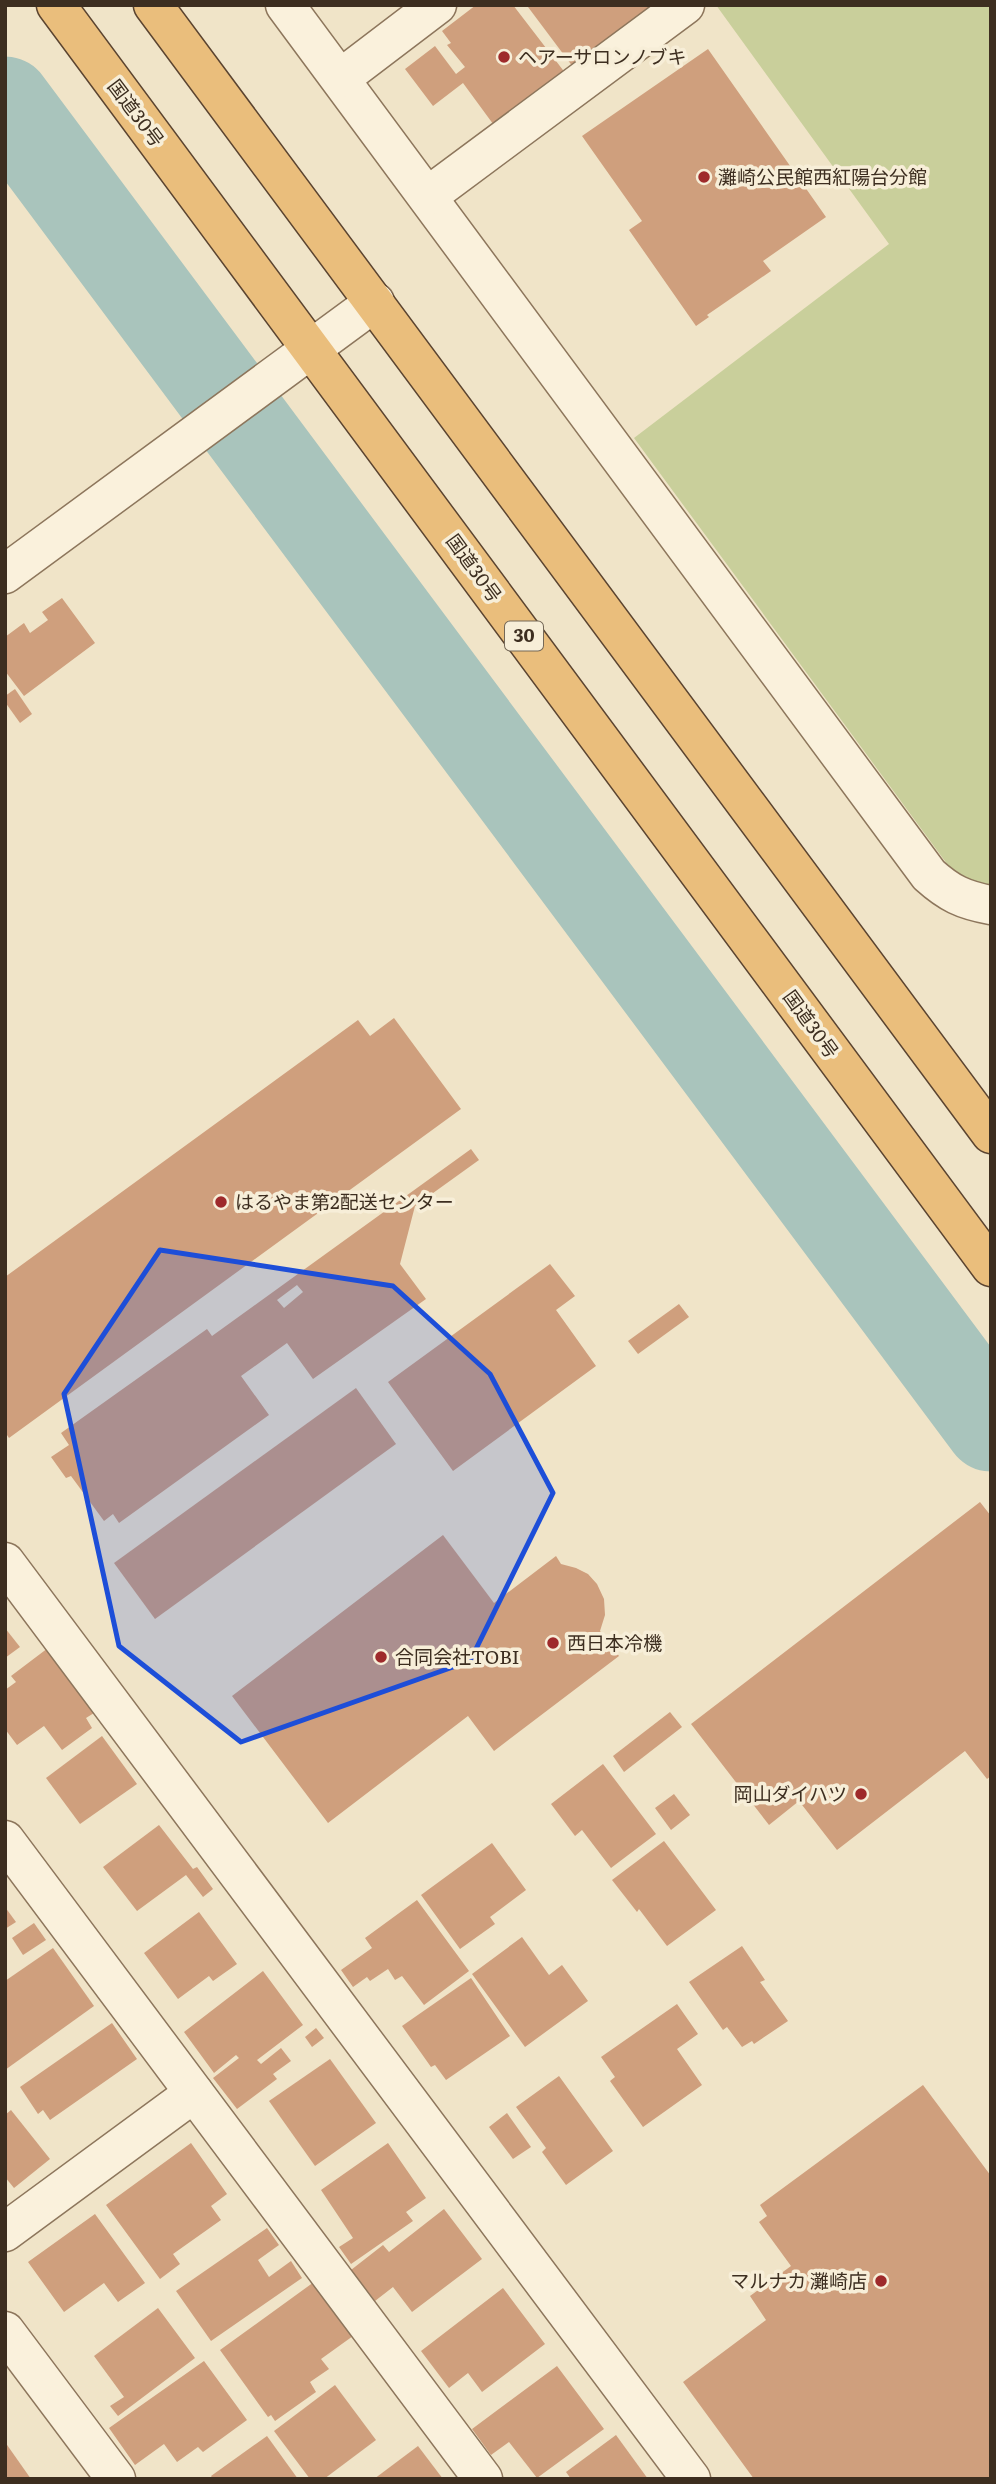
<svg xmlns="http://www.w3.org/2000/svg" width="996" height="2484" font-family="Literata,'Noto Sans JP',serif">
<rect width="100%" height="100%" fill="#f0e4c8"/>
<path fill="#c9cf9b" d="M716 5H991V890L953 872 634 438 889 244Z"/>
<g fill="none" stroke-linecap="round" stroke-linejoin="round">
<path stroke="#a9c4bc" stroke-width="93" d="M5 103 991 1425"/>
</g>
<g fill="#cf9f7d" fill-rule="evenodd">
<path d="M476 5H513L566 74 496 128 463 83 433 106 405 69 435 46 456 74 465 67 447 45 451 43 442 31Z"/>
<path d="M530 5H657L573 67 528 7Z"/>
<path d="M708 49 826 217 763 261 771 271 707 315 709 317 696 326 629 230 642 221 582 136Z"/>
<path d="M62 598 95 643 24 696 5 671V637L24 623 30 633 48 620 42 612Z"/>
<path d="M15 689 32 714 20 723 5 702V696Z"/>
<path d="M394 1018 461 1109 9 1438 5 1432V1277L358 1020 370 1036Z"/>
<path d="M471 1149 479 1160 415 1206 400 1264 426 1299 313 1379 287 1343 241 1376 269 1415 119 1523 113 1514 104 1521 71 1476 66 1478 51 1457 69 1445 61 1433 207 1329 212 1336ZM297 1285 303 1292 284 1308 277 1300Z"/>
<path d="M550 1264 575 1296 556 1310 596 1366 453 1471 388 1382Z"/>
<path d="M679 1304 689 1317 638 1354 628 1341Z"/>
<path d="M356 1388 396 1444 155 1619 114 1563Z"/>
<path d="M980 1502 991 1516V1776L987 1779 965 1751 837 1850 799 1801 769 1825 691 1724Z"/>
<path d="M443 1535 494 1603 556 1556 561 1564 576 1568 588 1574 597 1584 604 1599 605 1615 600 1631 619 1656 494 1751 468 1716 328 1823 232 1696Z"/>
<path d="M5 1628 20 1647 5 1658Z"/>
<path d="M48 1648 94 1713 86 1718 92 1728 62 1750 44 1726 17 1745 5 1729V1690L16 1682 11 1676Z"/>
<path d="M670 1712 682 1727 624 1772 613 1756Z"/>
<path d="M102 1736 137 1784 80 1824 46 1778Z"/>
<path d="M603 1764 656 1834 611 1868 582 1830 575 1836 551 1804Z"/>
<path d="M674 1794 690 1815 671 1830 655 1808Z"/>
<path d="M159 1825 193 1869 197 1867 213 1889 203 1897 186 1875 137 1911 103 1867Z"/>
<path d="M664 1841 716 1910 667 1946 639 1909 637 1912 612 1880Z"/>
<path d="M492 1843 526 1890 490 1917 495 1924 460 1949 421 1895Z"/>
<path d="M417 1900 469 1971 424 2005 402 1976 395 1980 388 1969 370 1981 367 1977 353 1987 341 1970 372 1948 365 1938Z"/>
<path d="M5 1907 16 1922 5 1929Z"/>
<path d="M199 1912 237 1964 213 1981 209 1976 178 1999 144 1953Z"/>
<path d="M34 1923 46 1940 23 1955 12 1938Z"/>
<path d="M522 1937 549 1975 562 1965 588 2001 525 2047 472 1974Z"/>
<path d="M742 1946 765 1980 760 1982 788 2021 754 2044 752 2041 742 2047 727 2027 723 2030 689 1982Z"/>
<path d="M53 1948 94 2006 5 2070V1981Z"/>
<path d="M263 1971 303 2025 257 2060 261 2064 281 2048 291 2061 273 2074 277 2079 237 2109 213 2078 239 2058 236 2055 214 2073 184 2032Z"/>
<path d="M471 1978 510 2036 446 2080 435 2065 431 2067 402 2026Z"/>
<path d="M677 2004 698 2034 677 2049 702 2085 643 2127 610 2081 615 2077 601 2057Z"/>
<path d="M112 2023 137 2059 50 2120 43 2110 38 2114 20 2087Z"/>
<path d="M316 2028 324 2038 312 2047 305 2037Z"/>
<path d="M330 2059 376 2123 315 2166 269 2101Z"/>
<path d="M559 2076 613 2151 566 2185 542 2152 546 2148 516 2107Z"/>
<path d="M923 2085 991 2176V2479H754L683 2382 766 2320 750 2296 791 2266 759 2222 767 2216 760 2205Z"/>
<path d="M11 2110 50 2159 14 2188 5 2177V2115Z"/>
<path d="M507 2113 531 2147 513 2159 489 2127Z"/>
<path d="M191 2143 227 2194 211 2206 221 2220 173 2254 180 2264 160 2279 106 2205Z"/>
<path d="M388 2143 426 2198 406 2212 413 2221 351 2264 339 2247 353 2238 321 2190Z"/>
<path d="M444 2209 482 2259 412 2312 393 2287 375 2301 351 2270 383 2245 389 2252Z"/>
<path d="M95 2214 145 2283 118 2302 104 2283 64 2312 28 2262Z"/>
<path d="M267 2228 279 2245 258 2260 269 2277 291 2261 302 2278 211 2341 176 2291Z"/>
<path d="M314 2282 353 2336 321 2359 329 2369 310 2382 316 2392 275 2421 271 2415 268 2417 220 2350Z"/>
<path d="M503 2288 545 2344 482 2392 468 2373 449 2388 421 2351Z"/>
<path d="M158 2308 195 2358 118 2416 110 2406 124 2397 94 2356Z"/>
<path d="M204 2361 247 2420 203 2452 198 2447 177 2462 164 2444 135 2465 109 2428Z"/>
<path d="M557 2366 604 2429 537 2478 509 2442 491 2455 472 2429Z"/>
<path d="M335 2385 376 2440 324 2479H310L274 2431Z"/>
<path d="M616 2435 648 2479H571L566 2472Z"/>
<path d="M267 2436 298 2479H213L211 2476Z"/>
<path d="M5 2442 31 2479H5Z"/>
<path d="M418 2446 443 2479H374Z"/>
</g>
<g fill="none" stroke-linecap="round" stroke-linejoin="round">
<g stroke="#8d765c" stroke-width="41">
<g id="minor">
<path d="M285 5 929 875C949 893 963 900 991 905"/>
<path d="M341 78 437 5"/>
<path d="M428 196 685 5"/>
<path d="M5 574 375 302"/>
<path d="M5 1562 691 2479"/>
<path d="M5 1840 483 2479"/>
<path d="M5 2232 194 2093"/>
<path d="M5 2331 116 2479"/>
</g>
</g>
<g stroke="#5b4430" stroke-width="41">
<g id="trunk">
<path d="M56 5 991 1267"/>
<path d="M153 5 991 1134"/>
</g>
</g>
<use href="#minor" stroke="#faf1dc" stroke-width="38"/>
<use href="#trunk" stroke="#eabe7c" stroke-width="38"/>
</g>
<path fill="#1d4ed8" fill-opacity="0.2" stroke="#1d4ed8" stroke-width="5" stroke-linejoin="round" d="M160 1250 393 1286 490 1374 553 1493 470 1661 241 1742 119 1646 64 1394Z"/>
<g fill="#9e2a2b" stroke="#f7eed8" stroke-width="2.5">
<circle cx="504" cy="57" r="7"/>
<circle cx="704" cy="177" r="7"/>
<circle cx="221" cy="1202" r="7"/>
<circle cx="553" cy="1643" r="7"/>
<circle cx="381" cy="1657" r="7"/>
<circle cx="861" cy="1794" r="7"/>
<circle cx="881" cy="2281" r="7"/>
</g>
<g text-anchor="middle" stroke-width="7" stroke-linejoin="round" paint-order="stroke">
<rect fill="#f7eed8" stroke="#756857" stroke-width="2" x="505" y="621.5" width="38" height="29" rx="5"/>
<g font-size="18" font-weight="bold" fill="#3d2e20">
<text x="524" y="642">30</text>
</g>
<g font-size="19" fill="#3d2e20" stroke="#f7eed8" text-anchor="start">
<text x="518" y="64">ヘアーサロンノブキ</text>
<text x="718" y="184">灘崎公民館西紅陽台分館</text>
<text x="235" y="1209">はるやま第2配送センター</text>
<text x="567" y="1650">西日本冷機</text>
<text x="395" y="1664">合同会社TOBI</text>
<text x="847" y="1801" text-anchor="end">岡山ダイハツ</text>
<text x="867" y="2288" text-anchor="end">マルナカ 灘崎店</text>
</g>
<g font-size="19" fill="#3d2e20" stroke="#f7eed8">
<text transform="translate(136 113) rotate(53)" y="7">国道30号</text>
<text transform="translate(474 568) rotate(54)" y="7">国道30号</text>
<text transform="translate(811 1024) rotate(54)" y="7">国道30号</text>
</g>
</g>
<rect width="996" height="2484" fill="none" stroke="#3d2e20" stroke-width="14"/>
</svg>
